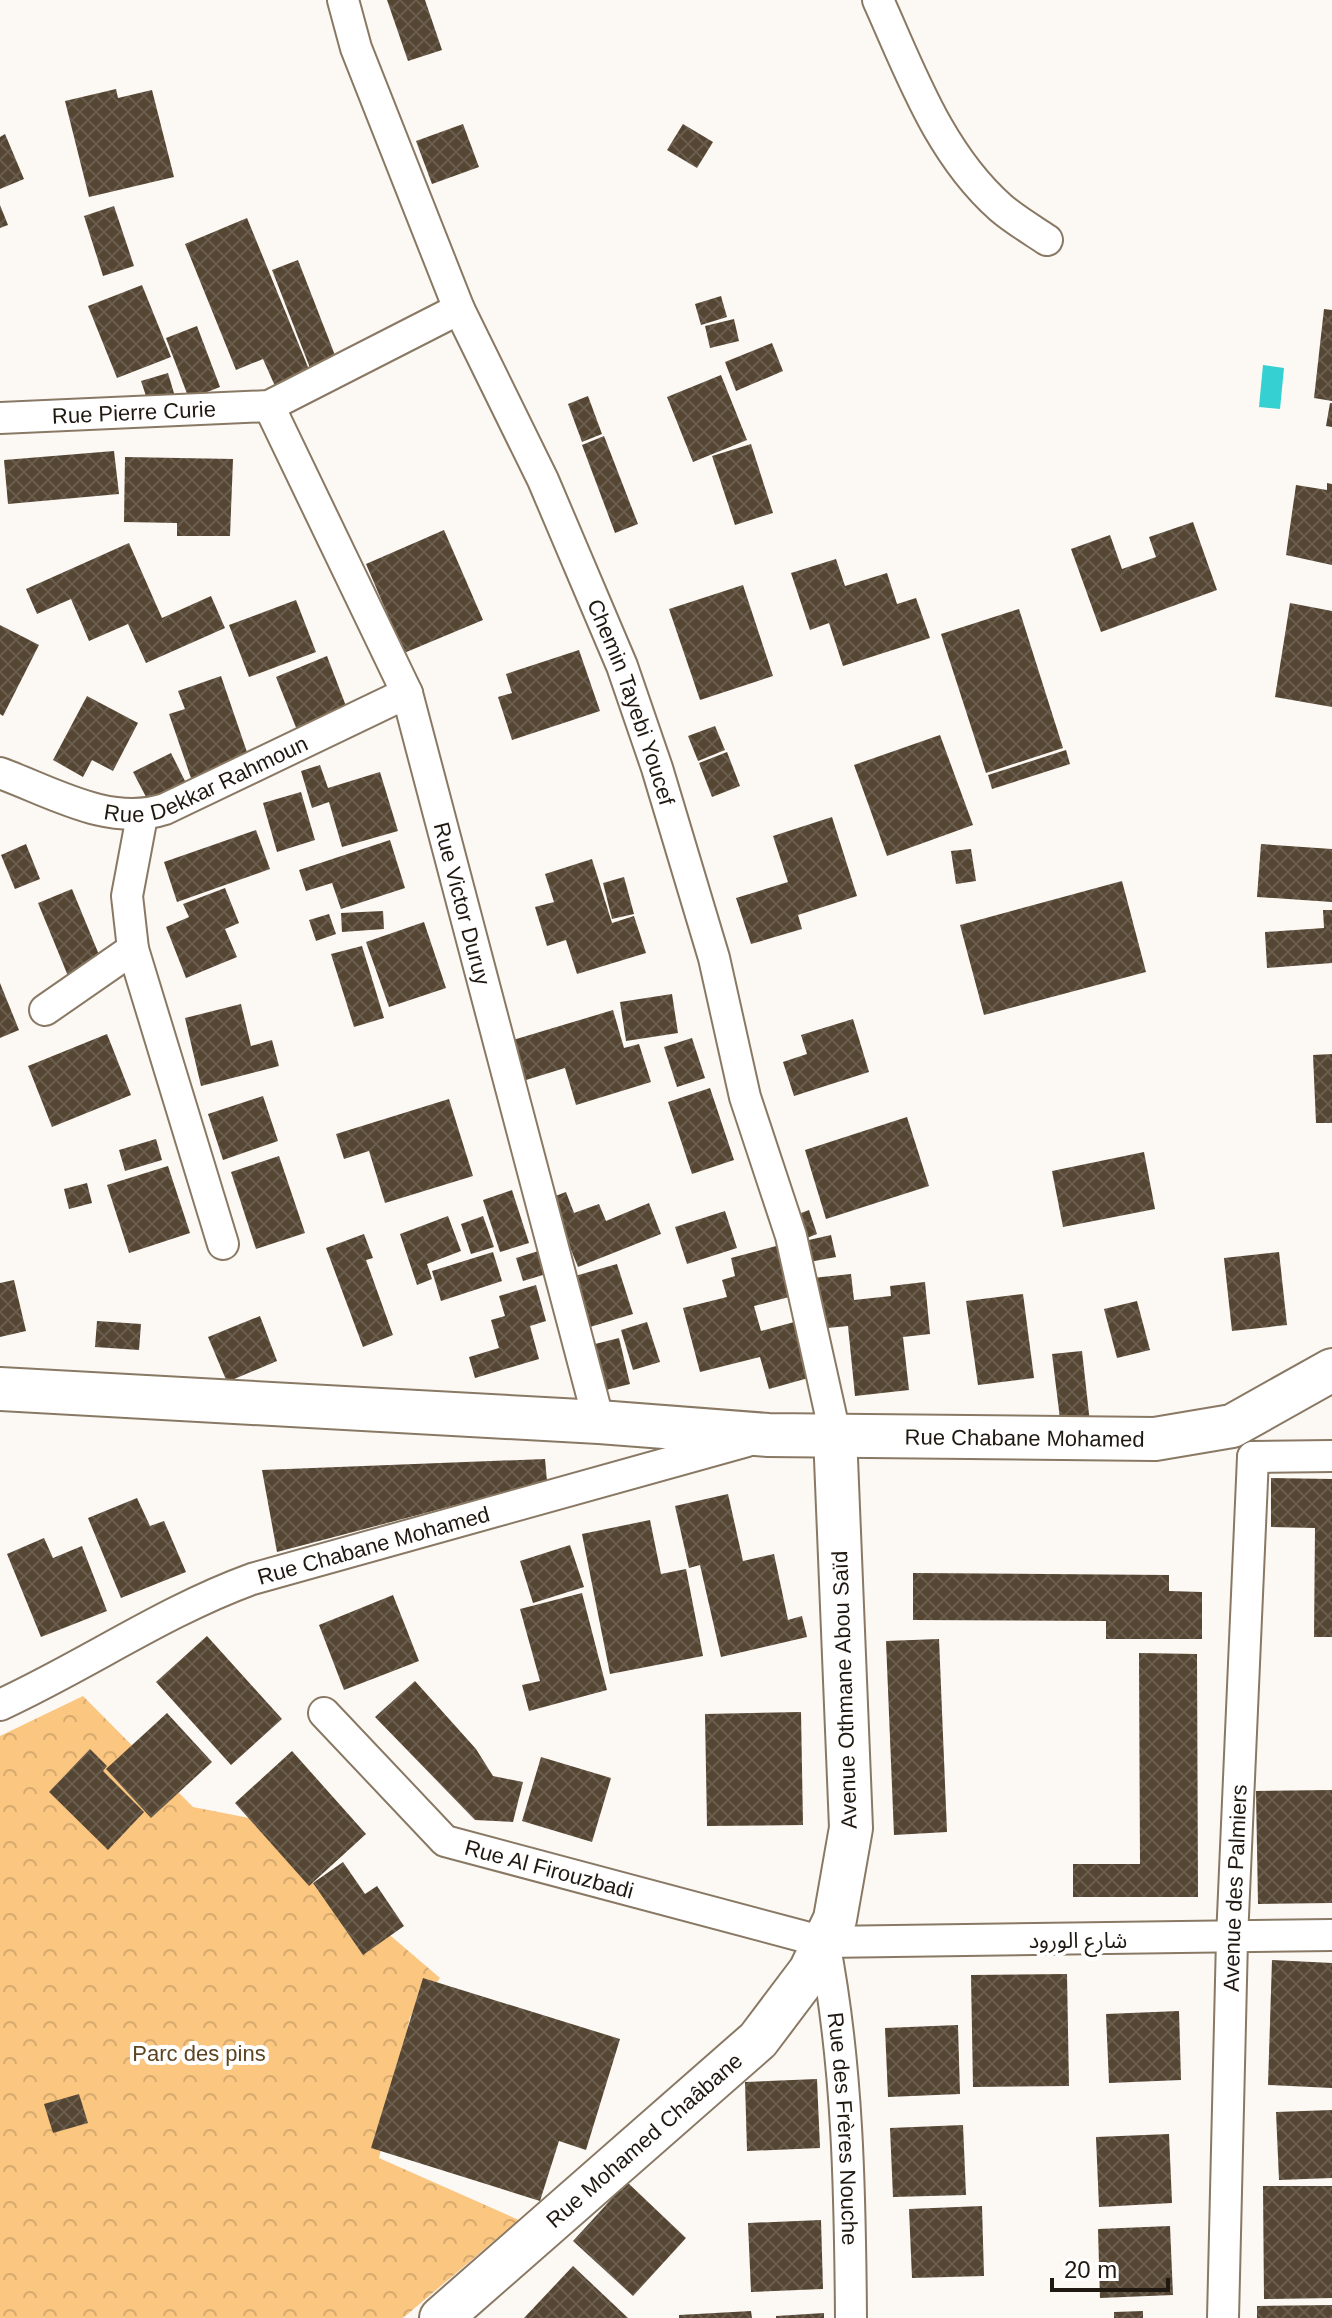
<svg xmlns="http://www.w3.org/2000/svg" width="1332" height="2318" font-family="Arial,'Noto Sans Arabic',sans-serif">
<defs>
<pattern id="park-crowns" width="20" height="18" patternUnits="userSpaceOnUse" patternTransform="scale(2)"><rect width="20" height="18" fill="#fac680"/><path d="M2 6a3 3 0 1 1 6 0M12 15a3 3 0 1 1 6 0" fill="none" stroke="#d6aa6e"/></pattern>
<pattern id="building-cross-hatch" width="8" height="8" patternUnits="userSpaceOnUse" patternTransform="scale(2)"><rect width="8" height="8" fill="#554633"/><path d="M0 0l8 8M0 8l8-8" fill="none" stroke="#6a5d4e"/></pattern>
</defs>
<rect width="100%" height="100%" fill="#fcf8f4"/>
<path fill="url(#park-crowns)" d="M83 1696 193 1807 249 1818 324 1894 378 1925 440 1978 410 2017 379 2158 519 2220 403 2318H0V1736Z"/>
<path fill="#35d0d1" d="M1263 365 1284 368 1280 409 1259 407Z"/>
<g fill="url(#building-cross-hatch)">
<path d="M387 0H425L442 50 408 61Z"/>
<path d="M116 89 118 98 152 90 174 177 89 197 65 101Z"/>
<path d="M463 124 479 167 432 184 416 141Z"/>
<path d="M683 124 713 142 697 168 667 150Z"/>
<path d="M5 134 24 179 0 189V137Z"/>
<path d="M0 205 8 225 0 228Z"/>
<path d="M114 206 134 266 103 276 84 216Z"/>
<path d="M247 218 310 372 275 386 263 359 236 370 185 244Z"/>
<path d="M298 260 338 363 312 373 272 270Z"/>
<path d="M142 285 171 357 117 378 88 306Z"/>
<path d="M721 296 727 317 701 325 695 304Z"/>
<path d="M1324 309 1332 310V401L1314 398Z"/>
<path d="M734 319 739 341 710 348 705 326Z"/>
<path d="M197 326 220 387 189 399 166 338Z"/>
<path d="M772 343 783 371 736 391 725 362Z"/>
<path d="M168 373 176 400 150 408 141 381Z"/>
<path d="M721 375 747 440 693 462 667 397Z"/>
<path d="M588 396 602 434 582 442 568 404Z"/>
<path d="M1330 403H1332V427L1326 426Z"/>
<path d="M604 436 638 524 615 533 582 445Z"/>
<path d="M751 444 773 513 735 525 712 456Z"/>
<path d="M114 451 119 494 8 504 4 460Z"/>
<path d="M125 457 233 459 230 536H177V523L124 522Z"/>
<path d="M1327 483 1332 484V565L1286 555 1296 485 1327 490Z"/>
<path d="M1193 522 1217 590 1101 632 1071 549 1110 535 1122 569 1156 557 1149 537Z"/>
<path d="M444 530 483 620 404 653 366 564Z"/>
<path d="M129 543 162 618 211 596 225 628 146 663 128 624 89 641 71 599 37 614 26 589Z"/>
<path d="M836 559 845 586 887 573 897 604 916 598 930 638 843 666 829 623 810 630 791 573Z"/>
<path d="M743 585 773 676 700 700 669 609Z"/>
<path d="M296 600 316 652 249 677 229 625Z"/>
<path d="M1290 603 1332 611V707L1275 697Z"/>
<path d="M1019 609 1063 748 986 773 941 634Z"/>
<path d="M0 625 39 645 3 716 0 714Z"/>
<path d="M579 650 600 711 512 740 498 697 512 693 506 674Z"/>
<path d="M327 656 349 714 299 735 276 677Z"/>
<path d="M221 676 249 758 191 778 169 714 185 709 178 691Z"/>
<path d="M87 696 138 723 113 771 92 760 83 777 53 760Z"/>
<path d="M715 726 725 750 698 761 688 736Z"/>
<path d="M940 735 973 825 887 856 854 765Z"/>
<path d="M1066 750 1070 764 992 789 988 775Z"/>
<path d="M727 752 740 786 712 797 699 763Z"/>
<path d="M171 753 192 795 155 814 133 772Z"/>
<path d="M320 765 328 788 380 772 398 831 342 847 329 802 312 808 301 771Z"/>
<path d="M301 792 315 840 277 852 263 803Z"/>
<path d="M832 817 857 896 798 915 802 929 751 944 736 898 788 882 773 836Z"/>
<path d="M256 830 270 869 177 902 164 862Z"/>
<path d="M390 840 405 888 341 909 332 883 306 891 299 870Z"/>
<path d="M26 844 40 879 15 889 1 855Z"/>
<path d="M1261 844 1332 849V902L1257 897Z"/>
<path d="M971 849 976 881 956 884 951 851Z"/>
<path d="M592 859 612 923 634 916 646 953 577 974 566 940 547 946 535 907 554 902 545 874Z"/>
<path d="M624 877 634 914 612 919 603 883Z"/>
<path d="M1122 881 1146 972 984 1015 960 925Z"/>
<path d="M225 888 239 923 225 929 237 957 186 978 166 927 189 917 183 904Z"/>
<path d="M72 889 102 962 68 976 38 903Z"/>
<path d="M1323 910H1332V963L1267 968 1265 932 1324 928Z"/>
<path d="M383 911 384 929 342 932 341 913Z"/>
<path d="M329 914 336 934 316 941 309 920Z"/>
<path d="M424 922 446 988 389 1007 366 942Z"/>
<path d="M362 946 384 1018 354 1027 331 954Z"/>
<path d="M0 983 19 1030 0 1038Z"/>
<path d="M672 994 678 1033 626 1041 620 1002Z"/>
<path d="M241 1004 251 1046 272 1040 279 1066 201 1086 185 1018Z"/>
<path d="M613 1010 624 1048 639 1044 651 1082 576 1105 565 1068 513 1084 500 1044Z"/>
<path d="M853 1019 869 1072 794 1096 783 1062 807 1054 801 1035Z"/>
<path d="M107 1034 131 1095 52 1127 28 1066Z"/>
<path d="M692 1038 705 1078 677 1087 664 1047Z"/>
<path d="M1332 1054V1123H1316L1313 1055Z"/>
<path d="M710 1088 734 1160 692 1174 668 1102Z"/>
<path d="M263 1096 278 1141 223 1160 208 1114Z"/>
<path d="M449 1099 473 1176 385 1203 369 1151 344 1159 336 1134Z"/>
<path d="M907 1117 929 1186 826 1219 805 1150Z"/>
<path d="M156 1139 162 1160 125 1171 119 1150Z"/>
<path d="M1144 1152 1155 1209 1063 1227 1052 1171Z"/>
<path d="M279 1156 305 1233 256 1249 231 1172Z"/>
<path d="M168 1166 190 1233 129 1253 107 1185Z"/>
<path d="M87 1183 92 1203 69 1209 64 1189Z"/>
<path d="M512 1190 529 1243 500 1252 483 1200Z"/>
<path d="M566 1192 574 1213 599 1204 606 1221 649 1203 661 1234 578 1267 550 1198Z"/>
<path d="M809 1210 817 1234 797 1242 788 1218Z"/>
<path d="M725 1211 737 1248 687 1264 675 1227Z"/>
<path d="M448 1216 461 1251 427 1264 432 1279 417 1285 400 1234Z"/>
<path d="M483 1216 494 1247 471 1254 461 1224Z"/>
<path d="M364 1234 373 1258 366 1260 393 1335 363 1347 326 1248Z"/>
<path d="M831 1235 836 1257 804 1263 800 1242Z"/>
<path d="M788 1243 801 1294 754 1306 761 1331 798 1321 812 1377 769 1389 760 1357 700 1372 683 1308 727 1297 722 1280 735 1276 731 1258Z"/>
<path d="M545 1249 553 1272 523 1281 516 1258Z"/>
<path d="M493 1252 502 1281 441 1301 432 1271Z"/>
<path d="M1279 1252 1287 1325 1232 1331 1224 1258Z"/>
<path d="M617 1264 633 1314 590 1327 575 1276Z"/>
<path d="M851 1274 854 1300 891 1296 890 1286 925 1282 930 1334 903 1337 909 1390 855 1396 848 1326 817 1329 812 1278Z"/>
<path d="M14 1280 26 1331 0 1337V1283Z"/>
<path d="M536 1285 546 1321 530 1326 539 1359 475 1378 469 1357 499 1348 491 1320 505 1316 499 1296Z"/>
<path d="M1023 1294 1034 1378 978 1385 966 1301Z"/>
<path d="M1137 1301 1150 1350 1117 1358 1104 1309Z"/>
<path d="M260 1316 277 1361 227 1382 208 1337Z"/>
<path d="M97 1321 141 1324 139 1350 95 1347Z"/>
<path d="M647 1322 660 1362 633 1370 621 1330Z"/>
<path d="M619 1338 630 1384 594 1393 583 1347Z"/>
<path d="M1082 1351 1090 1423 1061 1427 1052 1354Z"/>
<path d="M545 1459 547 1481 277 1552 262 1470Z"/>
<path d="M1271 1478 1332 1479V1637H1314L1315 1528 1271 1527Z"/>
<path d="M728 1494 743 1561 774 1554 788 1620 802 1616 807 1637 721 1657 700 1565 689 1568 675 1506Z"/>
<path d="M137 1498 150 1526 164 1521 186 1572 121 1598 88 1518Z"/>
<path d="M650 1520 661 1574 686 1569 703 1656 610 1674 582 1534Z"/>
<path d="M44 1538 53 1558 82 1546 107 1611 41 1637 7 1554Z"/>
<path d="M570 1545 584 1587 533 1603 520 1561Z"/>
<path d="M913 1573 1169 1575V1591L1202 1592V1639H1106V1621L913 1620Z"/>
<path d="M582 1593 607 1690 529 1711 522 1685 540 1681 520 1609Z"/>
<path d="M393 1595 419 1661 344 1690 319 1625Z"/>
<path d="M207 1636 282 1719 231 1765 156 1682Z"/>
<path d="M939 1639 947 1832 894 1835 886 1641Z"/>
<path d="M1139 1653 1197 1654 1198 1897H1073V1864H1140Z"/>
<path d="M415 1681 476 1749 493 1776 523 1782 513 1822 475 1820 375 1717Z"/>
<path d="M801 1712 803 1825 707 1826 705 1714Z"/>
<path d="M167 1713 212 1762 151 1818 106 1769Z"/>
<path d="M90 1749 107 1766 103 1771 144 1812 108 1850 49 1792Z"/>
<path d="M292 1751 366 1834 309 1886 235 1803Z"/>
<path d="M541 1757 611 1778 592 1842 522 1821Z"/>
<path d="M1332 1790V1903L1258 1904 1256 1791Z"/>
<path d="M343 1862 365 1894 377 1886 404 1926 363 1955 313 1883Z"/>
<path d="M1272 1960 1332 1963V2088L1268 2085Z"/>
<path d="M1067 1974 1069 2086 973 2087 971 1975Z"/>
<path d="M423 1978 620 2039 586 2150 559 2141 540 2201 371 2148Z"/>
<path d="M1179 2011 1181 2080 1109 2083 1106 2014Z"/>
<path d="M958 2025 960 2094 888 2097 885 2028Z"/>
<path d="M817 2079 820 2148 747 2151 745 2082Z"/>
<path d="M79 2094 88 2123 53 2133 44 2104Z"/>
<path d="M1332 2110V2178L1279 2180 1276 2112Z"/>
<path d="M963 2125 966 2195 893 2197 890 2128Z"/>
<path d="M1169 2134 1172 2203 1099 2207 1096 2137Z"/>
<path d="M627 2182 686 2238 633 2296 573 2241Z"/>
<path d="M1263 2186H1332V2298L1264 2299Z"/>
<path d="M982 2206 984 2276 912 2278 909 2209Z"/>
<path d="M821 2220 823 2289 751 2292 748 2223Z"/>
<path d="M1170 2226 1173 2295 1100 2298 1098 2229Z"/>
<path d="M573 2266 628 2318H524Z"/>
<path d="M1332 2305V2318H1257V2306Z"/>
<path d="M751 2311 752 2318H679V2315Z"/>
<path d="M1143 2311V2318H1114V2312Z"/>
<path d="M824 2313V2318H776V2316Z"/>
</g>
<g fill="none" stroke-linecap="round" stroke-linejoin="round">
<g stroke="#897964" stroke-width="34">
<g id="street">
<path id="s1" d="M343 0 356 48 459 309 543 480 622 666 657 768 714 958 745 1097 791 1236 835 1434"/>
<path d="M878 0C911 73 939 153 1001 208 1015 220 1032 230 1047 240"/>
<path id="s2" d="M269 406 407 693 599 1422"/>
<path id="s3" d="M0 418 269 406 459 309"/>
<path id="s4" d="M0 773C52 792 109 827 165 809L407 693"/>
<path d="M142 816 127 896 133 949 223 1244"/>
<path d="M45 1010 133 949"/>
<path d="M1253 1457 1332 1456"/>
<path id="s5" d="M0 1705C85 1666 164 1611 252 1579L747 1441"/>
<path id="s6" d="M324 1713 445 1841 824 1942 1332 1935"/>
<path id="s7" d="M824 1942C848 2066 850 2192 851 2318"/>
<path id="s8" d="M1223 2318 1232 1939 1253 1457"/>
</g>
</g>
<g stroke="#897964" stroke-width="46">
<g id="secondary">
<path id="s9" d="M0 1389 599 1422 768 1435 1155 1439 1232 1426 1332 1370"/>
<path id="s10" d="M441 2318 758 2040 810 1971 835 1919 851 1828 835 1434"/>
</g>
</g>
<use href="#street" stroke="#fff" stroke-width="30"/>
<use href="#secondary" stroke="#fff" stroke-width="42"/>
</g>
<g text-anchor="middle" stroke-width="8" stroke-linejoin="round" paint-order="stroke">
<g font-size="22" fill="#201911" stroke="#fff">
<text dy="8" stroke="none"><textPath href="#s3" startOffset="134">Rue Pierre Curie</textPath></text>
<text dy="8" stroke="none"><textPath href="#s1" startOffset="760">Chemin Tayebi Youcef</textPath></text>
<text dy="8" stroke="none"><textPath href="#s4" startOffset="220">Rue Dekkar Rahmoun</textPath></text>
<text dy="8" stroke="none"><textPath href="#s2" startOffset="536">Rue Victor Duruy</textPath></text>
<text dy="8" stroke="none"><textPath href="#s9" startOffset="1026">Rue Chabane Mohamed</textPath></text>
<text dy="8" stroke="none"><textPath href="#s5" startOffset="408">Rue Chabane Mohamed</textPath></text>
<text transform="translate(844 1690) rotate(-92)" y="8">Avenue Othmane Abou Saïd</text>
<text dy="8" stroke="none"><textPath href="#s6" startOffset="284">Rue Al Firouzbadi</textPath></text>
<text dy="8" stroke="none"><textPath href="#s8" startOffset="430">Avenue des Palmiers</textPath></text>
<text x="1078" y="1948">شارع الورود</text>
<text dy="8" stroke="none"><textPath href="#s7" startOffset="188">Rue des Frères Nouche</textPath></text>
<text dy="8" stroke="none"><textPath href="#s10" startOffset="270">Rue Mohamed Chaâbane</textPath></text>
</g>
<g font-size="22" fill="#5d4421" stroke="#fff">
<text x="199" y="2061">Parc des pins</text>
</g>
</g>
<path d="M1052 2278v12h116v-12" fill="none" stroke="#201911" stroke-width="4"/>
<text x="1064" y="2278" font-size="24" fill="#201911" stroke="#ffffff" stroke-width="6" paint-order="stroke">20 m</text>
</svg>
